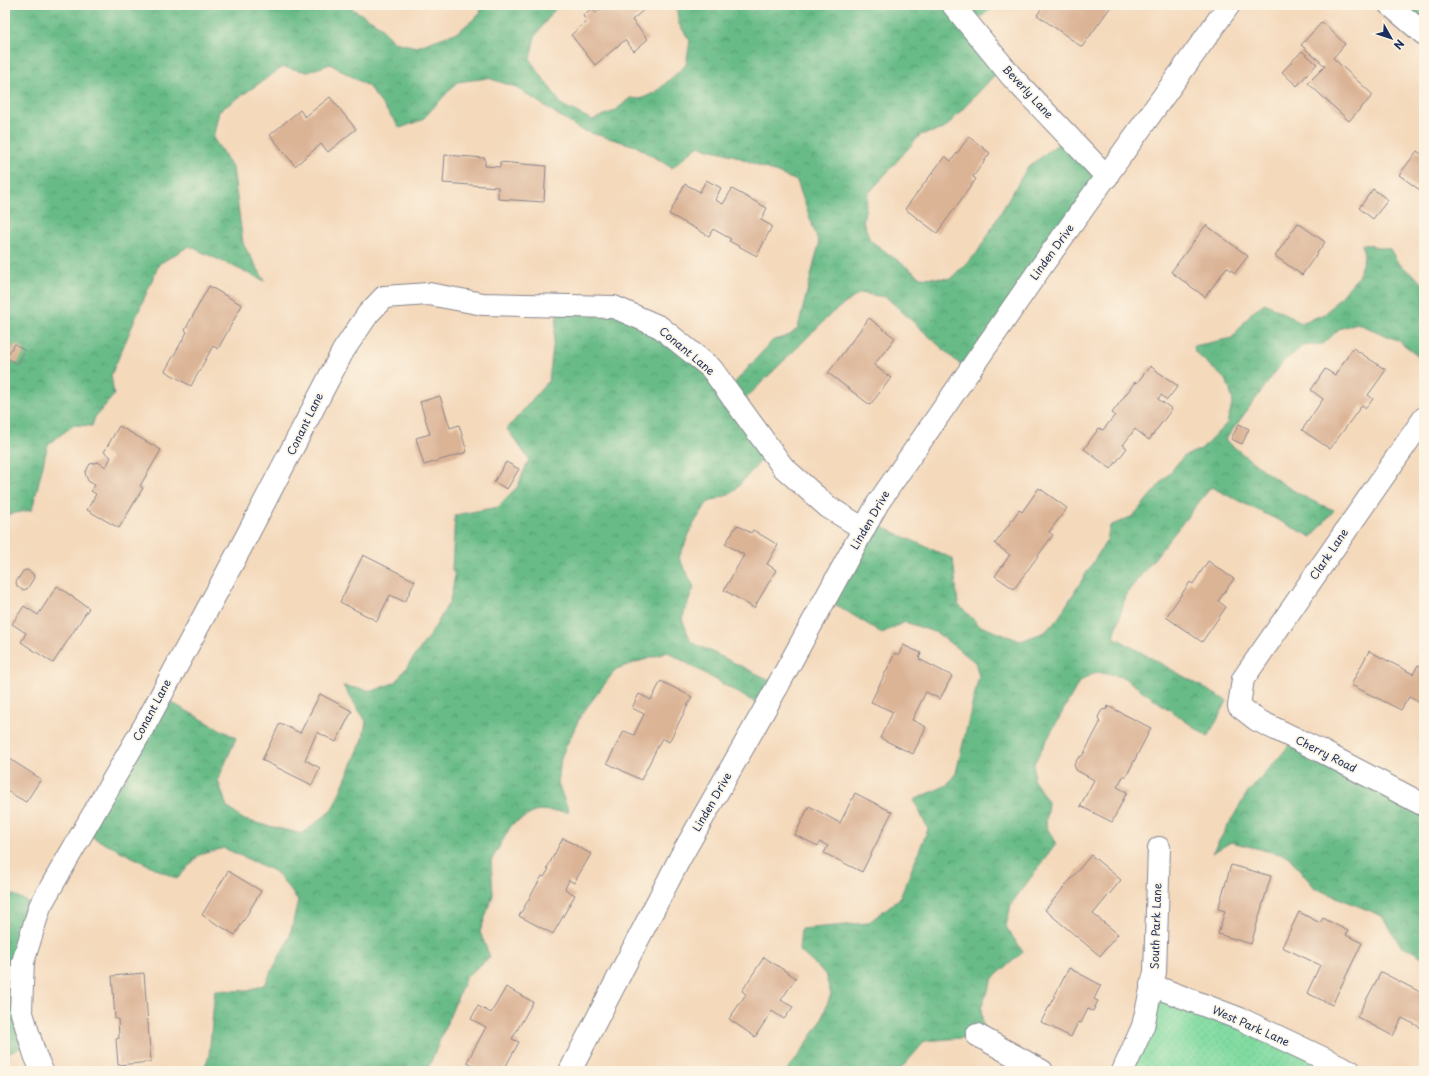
<svg xmlns="http://www.w3.org/2000/svg" width="1429" height="1076" font-family="'Playpen Sans',sans-serif">
<defs>
<pattern id="forest-crowns" width="20" height="18" patternUnits="userSpaceOnUse"><rect width="20" height="18" fill="#68bb87"/><path d="M2 6a3 3 0 1 1 6 0M12 15a3 3 0 1 1 6 0" fill="none" stroke="#559872"/></pattern>
<pattern id="park-dots" width="8" height="8" patternUnits="userSpaceOnUse"><rect width="8" height="8" fill="#81dba1"/><path d="M2 2h.1M6 6h.1" fill="none" stroke="#6fbc8d" stroke-width="1.8" stroke-linecap="round"/></pattern>
</defs>
<rect width="100%" height="100%" fill="#fcf5e5"/>
<filter id="ink" filterUnits="userSpaceOnUse"><feTurbulence type="fractalNoise" baseFrequency=".025" numOctaves="2"/><feDisplacementMap in="SourceGraphic" scale="8" xChannelSelector="R" yChannelSelector="G"/><feConvolveMatrix kernelMatrix="1 2 1 2 8 2 1 2 1" color-interpolation-filters="sRGB"/></filter>
<filter id="wash" filterUnits="userSpaceOnUse"><feTurbulence type="fractalNoise" baseFrequency=".012" numOctaves="4" result="noise"/><feDisplacementMap in="SourceGraphic" scale="16" xChannelSelector="R" yChannelSelector="G"/><feGaussianBlur stdDeviation="0.9" result="paint"/><feColorMatrix in="noise" values="0 0 0 0 0 0 0 0 0 0 0 0 0 0 0 0 0 1.4 0 .05"/><feComposite in="paint" operator="in"/></filter>
<g filter="url(#wash)">
<rect width="100%" height="100%" fill="#f4d9bb"/>
<g fill="url(#forest-crowns)" stroke="#427572">
<path d="M5 5H350L351 8 379 25 393 42 417 47 458 32 480 14 482 5H558L535 36 530 60 562 105 592 120 615 111 630 98 641 99 656 92 686 65 690 41 679 24 676 5H996L973 23 1004 65 944 129 920 135 868 194 863 221 870 240 920 277 950 279 977 253 1027 168 1067 137 1103 171 967 371 886 297 860 293 833 312 741 403 766 455 732 493 707 503 693 525 679 558 694 587 682 619 691 642 778 684 766 709 668 652 616 669 581 715 561 757 558 784 569 812 538 810 512 824 491 861 493 895 480 932 490 957 466 977 427 1071H203L209 1056 215 990 249 991 265 984 290 936 298 900 276 872 224 848 199 855 177 879 88 835 165 699 236 738 218 780 227 807 244 820 302 834 332 810 363 739 366 721 343 686 373 691 396 682 432 632 450 601 455 576 452 569 455 515 498 507 518 486 529 459 507 429 549 380 558 307H618L732 386 772 341 790 335 798 328 819 244 797 181 733 155 697 146 672 168 636 146 581 130 516 87 488 78 457 82 422 120 400 128 368 86 330 64 308 72 283 67 219 111 213 138 233 168 243 244 265 281 189 246 159 264 111 375 114 395 95 417 92 426 74 425 48 444 32 510 5 515Z"/>
<path d="M1391 5H1424V33Z"/>
<path d="M1362 244 1390 249 1398 263 1424 284V360L1399 341 1357 323 1339 329 1323 344 1302 346 1283 362 1225 440C1259 467 1292 495 1334 510L1312 537 1211 487 1126 594 1114 637 1227 701 1208 737 1123 677 1096 672 1079 682 1034 763 1033 779 1048 802 1046 826 1056 844 1011 904 1006 927 1023 952 993 978 981 1007 984 1036 925 1041 899 1071H786L800 1054 821 1021 831 994 825 974 799 950 801 929 868 923 900 898 928 829 914 800 947 785 956 773 979 676 975 662 937 633 905 622 882 633 830 601 874 523 953 559 958 604 980 626 1021 641 1045 632 1059 617 1107 540 1110 526 1133 516 1183 457 1203 448 1227 423 1233 401 1227 381 1195 352 1194 346 1232 338 1253 311 1265 303 1301 323 1325 314 1358 277 1364 257Z"/>
<path d="M1295 739 1424 806V958L1400 944 1382 916 1315 888 1288 856 1231 842 1212 853 1246 795Z"/>
<path d="M5 890 39 908 25 972 31 1043 5 1055Z"/>
</g>
<path fill="url(#park-dots)" stroke="#4e8580" d="M1151 985 1350 1071H1123Z"/>
<g id="blocks">
<g fill="#dbb395">
<path d="M606 5H644L646 8 632 20 648 39 634 51 625 40 595 65 571 35 587 21 583 16 592 8 596 13Z"/>
<path d="M1044 5H1112L1082 47 1037 15Z"/>
<path d="M1322 22 1345 44 1333 58 1373 95 1349 121 1308 83 1325 66 1301 45Z"/>
<path d="M1302 51 1317 64 1297 86 1282 72Z"/>
<path d="M330 97 356 129 328 152 321 144 295 166 270 135 300 110 305 117Z"/>
<path d="M969 137 990 153 973 177 976 179 937 233 905 209 945 156 951 161Z"/>
<path d="M1417 151 1424 156V193L1399 175Z"/>
<path d="M445 155 485 158V166L500 167V162L546 166 544 202 498 199V187L443 183Z"/>
<path d="M706 180 721 188 715 200 723 204 732 189 767 208 761 220 772 226 757 256 729 241 731 239 713 229 709 236 669 214 685 184 700 192Z"/>
<path d="M1373 189 1388 200 1373 219 1359 208Z"/>
<path d="M1298 223 1325 242 1302 275 1275 256Z"/>
<path d="M1206 225 1248 256 1235 273 1227 267 1205 297 1171 272Z"/>
<path d="M209 286 242 305 218 349 213 346 191 386 165 371 187 332 185 330Z"/>
<path d="M869 318 895 338 874 365 891 378 870 405 828 373Z"/>
<path d="M15 344 25 351 17 364 6 357Z"/>
<path d="M1353 348 1386 370 1368 395 1373 399 1366 408 1362 405 1330 449 1302 430 1323 399 1311 390 1325 369 1335 375Z"/>
<path d="M1150 366 1178 386 1167 400 1161 395 1158 399 1172 409 1149 440 1135 429 1123 445 1127 448 1111 469 1084 449 1099 428 1103 430 1115 415 1112 413 1135 382 1137 383Z"/>
<path d="M440 396 450 428 459 425 467 452 424 465 416 438 430 434 420 402Z"/>
<path d="M1239 424 1249 429 1242 444 1231 439Z"/>
<path d="M119 426 161 450 140 486 143 488 119 528 87 510 96 494 91 491 95 485 88 481 85 473 90 464 98 462 106 467 111 457 104 452Z"/>
<path d="M506 462 519 469 507 489 494 482Z"/>
<path d="M1039 488 1067 508 1049 532 1053 535 1014 589 995 576 1010 555 995 544 1019 510 1022 512Z"/>
<path d="M737 525 751 533 753 530 778 545 767 564 776 570 754 608 724 590 744 555 725 544Z"/>
<path d="M363 555 415 581 405 602 390 595 377 621 340 602Z"/>
<path d="M1208 561 1234 579 1218 601 1226 607 1202 642 1166 617 1190 582 1193 584Z"/>
<path d="M27 570 33 574 34 578 27 589 22 590 17 586 16 582 23 571Z"/>
<path d="M57 586 89 608 53 663 21 642 26 633 12 624 24 606 38 615Z"/>
<path d="M903 645 921 653 919 659 952 676 940 699 926 692 912 720 926 727 913 754 880 738 893 712 871 702 895 653 899 655Z"/>
<path d="M1369 651 1413 674 1418 665 1424 668V705L1409 697 1401 710 1351 685Z"/>
<path d="M661 681 692 697 669 742 662 738 641 780 607 763 624 731 634 735 644 714 632 708 639 694 651 700Z"/>
<path d="M320 694 352 711 336 742 317 732 305 760 320 768 312 785 262 760 280 723 300 733Z"/>
<path d="M1108 706 1151 728 1126 777 1124 775 1117 787 1127 792 1112 822 1080 806 1094 780 1076 770 1074 765 1078 758 1083 755 1100 723 1098 717 1102 710 1107 709Z"/>
<path d="M5 756 41 779 26 802 5 790Z"/>
<path d="M855 793 892 812 862 872 824 853 828 846 820 842 818 846 795 835 809 806 840 823Z"/>
<path d="M563 838 591 854 574 883 569 880 565 889 575 895 553 934 519 916 542 876 544 877 549 869 547 868Z"/>
<path d="M1091 855 1121 880 1093 914 1118 934 1100 956 1045 910Z"/>
<path d="M1231 865 1271 876 1251 944 1218 934 1225 911 1218 909Z"/>
<path d="M228 871 261 891 235 935 202 915Z"/>
<path d="M1299 912 1320 923 1323 918 1348 931 1346 935 1362 943 1332 1005 1307 993 1320 965 1282 947Z"/>
<path d="M764 957 796 978 781 1000 793 1007 784 1019 772 1011 755 1037 729 1019 746 994 742 991Z"/>
<path d="M1069 968 1101 985 1094 999 1098 1001 1093 1011 1088 1009 1081 1023 1078 1022 1071 1037 1041 1022Z"/>
<path d="M1381 972 1424 994V1029L1402 1018 1393 1036 1357 1017Z"/>
<path d="M144 973 151 1062 118 1065 116 1039 119 1038 118 1019H115L112 976Z"/>
<path d="M506 987 533 1002 512 1039 519 1042 503 1071H484L467 1062 486 1027 471 1019 478 1006 491 1013Z"/>
</g>
</g>
</g>
<g filter="url(#ink)">
<use href="#blocks" fill-opacity="0" stroke="#88848c" stroke-width="1"/>
<g fill="none" stroke-linecap="round" stroke-linejoin="round">
<g stroke="#88848c" stroke-width="24">
<g id="minor">
<path d="M953 5 1012 77 1107 177"/>
<path d="M1390 5 1424 34"/>
<path d="M1424 418 1243 679 1239 706 1257 720 1319 750 1424 805"/>
<path d="M1151 985 1243 1020 1350 1071"/>
<path d="M977 1035 1042 1071"/>
<path d="M42 1071 35 1055 21 1010 23 962 40 906 146 723 240 549 343 351 368 314 384 297 429 294 483 304 614 307 660 327 711 368 783 467 828 507 864 529"/>
<path d="M570 1071 680 858 771 698 878 503 1041 267 1229 5"/>
<path d="M1123 1071 1143 1026 1155 972 1159 848"/>
</g>
</g>
<use href="#minor" stroke="#fff" stroke-width="22"/>
</g>
</g>
<g text-anchor="middle" stroke-width="3.5" stroke-linejoin="round" paint-order="stroke">
<g font-size="11" fill="#1b2f5e" stroke="#fcf5e5">
<text transform="translate(1028 92) rotate(47)" y="4">Beverly Lane</text>
<text transform="translate(1052 252) rotate(-54)" y="4">Linden Drive</text>
<text transform="translate(687 351) rotate(40)" y="4">Conant Lane</text>
<text transform="translate(305 424) rotate(-64)" y="4">Conant Lane</text>
<text transform="translate(870 520) rotate(-60)" y="4">Linden Drive</text>
<text transform="translate(1329 554) rotate(-56)" y="4">Clark Lane</text>
<text transform="translate(152 710) rotate(-62)" y="4">Conant Lane</text>
<text transform="translate(1326 754) rotate(27)" y="4">Cherry Road</text>
<text transform="translate(712 802) rotate(-60)" y="4">Linden Drive</text>
<text transform="translate(1156 926) rotate(-88)" y="4">South Park Lane</text>
<text transform="translate(1251 1026) rotate(24)" y="4">West Park Lane</text>
</g>
</g>
<rect width="1429" height="1076" fill="none" stroke="#fcf5e5" stroke-width="20"/>
<g transform="translate(1391 38) rotate(129)" stroke="#fcf5e5" stroke-width="3" paint-order="stroke">
<path d="M0-3L7 15L0 10L-7 15Z" fill="#1b2f5e"/>
<text y="-6" font-size="11" font-weight="bold" text-anchor="middle" fill="#1b2f5e">N</text>
</g>
</svg>
